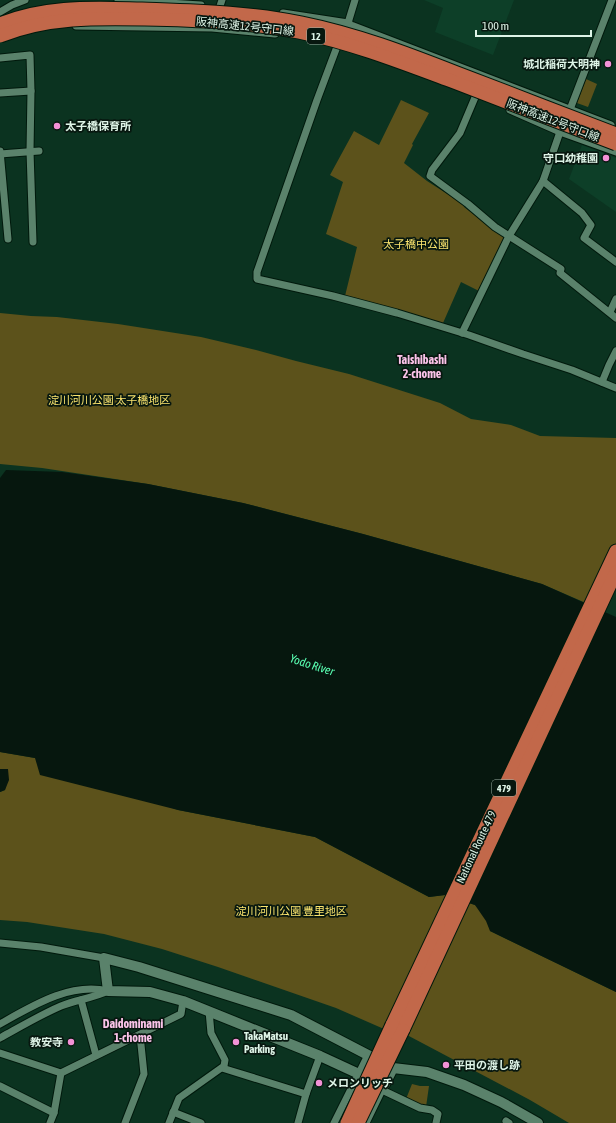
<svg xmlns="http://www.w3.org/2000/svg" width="616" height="1123" font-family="'Asap Condensed','Noto Sans JP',sans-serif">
<rect width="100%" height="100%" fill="#0b3320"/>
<g fill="#0d3f28">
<path d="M424 0H514L493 55 435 32 443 8Z"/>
<path d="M582 145 616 158V212L569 179Z"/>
</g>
<g fill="#5c521b">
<path d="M586 79 597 84 588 107 577 103Z"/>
<path d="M401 100 429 113 412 144 413 145 404 163 427 181 463 204 464 207 506 239 479 291 461 282 443 323 345 296 357 247 326 234 343 182 330 175 354 131 379 145Z"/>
<path d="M0 313 31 316 57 317 118 324 201 337 256 350 296 361 349 374 440 403 471 419 511 425 540 436 616 438V562L595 607 542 584 363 534 243 503 148 484 42 468 0 464Z"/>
<path d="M0 752 35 758 178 810 315 837 429 897 445 895 475 905 489 916 490 931 616 992V1123H569L530 1100 407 1035 384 1029 336 1008 218 967 162 949 104 934 27 922 0 920V792L5 790 8 769H0Z"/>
<path d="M412 1084 420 1086H429L426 1107 406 1099Z"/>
</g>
<g fill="#06170e">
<path d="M6 470 62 472 148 484 243 503 363 534 542 584 616 617V992L490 931 486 921 475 905 445 895 429 897 315 837 178 810 40 775 35 758 0 752V478Z"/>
<path d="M0 769H8L9 780 5 790 0 792Z"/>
</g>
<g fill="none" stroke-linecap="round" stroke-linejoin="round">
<g stroke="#00190c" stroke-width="9">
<g id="street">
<path d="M118 0 201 5"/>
<path d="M355 0 348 23 338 44 317 100 257 272V279L333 296 397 313 469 335 523 354 572 370 616 388"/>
<path d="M0 12 12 5 25 0"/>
<path d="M283 13 348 23 351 25 611 125"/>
<path d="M217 15 222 0"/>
<path d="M76 26 212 28 275 34"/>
<path d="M0 58 30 55 31 91 30 151 33 242"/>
<path d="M0 93 31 91"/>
<path d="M476 95 460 133 432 170 430 176 468 204 495 227 561 269 560 273 616 318"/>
<path d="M510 110 560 132 616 152"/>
<path d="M569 112 612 0"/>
<path d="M0 151 8 239"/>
<path d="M0 154 39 151"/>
<path d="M543 181 582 213 591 225 584 238 616 262"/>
<path d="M610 312 616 299"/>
<path d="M462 333 509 236 543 181 561 129"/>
<path d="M602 382 609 365 616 351"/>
<path d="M0 943 41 947 104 958"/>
<path d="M81 1000 96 1055"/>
<path d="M0 1024C32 1006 70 982 108 991"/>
<path d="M0 1038C20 1027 40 1015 61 1006 76 1000 93 998 108 991"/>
<path d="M0 1053 61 1073 181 1014 183 1001"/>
<path d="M222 1068 306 1094"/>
<path d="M0 1086 54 1113"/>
<path d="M382 1090 420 1108 432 1110 438 1114 436 1123"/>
<path d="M173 1112 201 1123"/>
<path d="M506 1121 509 1123"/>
<path d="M50 1123 54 1113 61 1073"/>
<path d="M125 1123 144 1074 140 1035"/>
<path d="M169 1123 179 1098 224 1066 225 1060 211 1033 209 1011"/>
<path d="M298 1123 306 1094 320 1056"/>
<path d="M334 1123 368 1055"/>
<path d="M366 1123 384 1086"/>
</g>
</g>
<g stroke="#00190c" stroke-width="12">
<path id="secondary" d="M393 1068 385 1084 359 1074 320 1056 183 1001 150 992 108 991 104 958 139 967 291 1015 393 1068 427 1072 464 1085 501 1102 538 1123"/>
</g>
<g stroke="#00190c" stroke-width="15">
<g id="highway">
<path d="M392 1025 616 551"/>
<path d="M403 1030 616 572"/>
</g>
</g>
<use href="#street" stroke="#5a826b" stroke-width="7"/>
<use href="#secondary" stroke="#5a826b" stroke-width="10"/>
<use href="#highway" stroke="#c2684a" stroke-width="13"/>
<g stroke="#00190c" stroke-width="15" stroke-linecap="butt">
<g id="highway-bridge">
<path d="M0 24C47 5 93 8 142 9 196 11 249 12 302 23 356 34 406 53 457 73 510 93 563 114 616 134"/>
<path d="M0 36C47 17 96 18 145 19 197 20 248 22 299 32 352 43 403 63 454 82 508 103 562 123 616 144"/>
<path d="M347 1123 392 1025"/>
<path d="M358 1123 403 1030"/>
</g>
</g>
<use href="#highway-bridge" stroke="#c2684a" stroke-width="13"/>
</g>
<g fill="#f391d6" stroke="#07170f" stroke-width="1.5">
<circle cx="608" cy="64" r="4"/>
<circle cx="57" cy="126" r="4"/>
<circle cx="606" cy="158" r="4"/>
<circle cx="71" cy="1042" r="4"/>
<circle cx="236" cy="1042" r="4"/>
<circle cx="446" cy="1065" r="4"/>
<circle cx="319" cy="1083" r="4"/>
</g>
<g text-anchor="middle" stroke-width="3.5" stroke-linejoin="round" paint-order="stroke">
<g fill="#07170f" stroke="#9eb2a6" stroke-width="1">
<rect x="307" y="28" width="18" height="16" rx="3"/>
<rect x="492" y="780" width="24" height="16" rx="3"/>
</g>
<g font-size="10" font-weight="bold" fill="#def4e7">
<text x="316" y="40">12</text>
<text x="504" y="792">479</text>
</g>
<g font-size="11" fill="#def4e7" stroke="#07170f">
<text transform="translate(245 26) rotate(6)" y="4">阪神高速12号守口線</text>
<text transform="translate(553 120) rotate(21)" y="4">阪神高速12号守口線</text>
<text transform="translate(476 847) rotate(-65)" y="4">National Route 479</text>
</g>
<g font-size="11" font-weight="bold" fill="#def4e7" stroke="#07170f" text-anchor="start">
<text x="600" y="68" text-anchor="end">城北稲荷大明神</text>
<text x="65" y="130">太子橋保育所</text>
<text x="598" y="162" text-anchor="end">守口幼稚園</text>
<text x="244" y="1040">TakaMatsu<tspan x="244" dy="13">Parking</tspan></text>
<text x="63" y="1046" text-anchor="end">教安寺</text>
<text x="454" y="1069">平田の渡し跡</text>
<text x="327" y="1087">メロンリッチ</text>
</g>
<g font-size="11" fill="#fbe56e" stroke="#07170f">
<text x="416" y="248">太子橋中公園</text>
<text x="109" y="404">淀川河川公園 太子橋地区</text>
<text x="291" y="915">淀川河川公園 豊里地区</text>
</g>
<g font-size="12" font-weight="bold" fill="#fbc3e9" stroke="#07170f">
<text x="422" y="364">Taishibashi<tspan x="422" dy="14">2-chome</tspan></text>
<text x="133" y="1028">Daidominami<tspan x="133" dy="14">1-chome</tspan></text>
</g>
<g font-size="12" font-style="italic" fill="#58ffb1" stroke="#07170f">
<text transform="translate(312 665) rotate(18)" y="4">Yodo River</text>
</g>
</g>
<path d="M476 30v6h115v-6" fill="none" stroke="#def4e7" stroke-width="2"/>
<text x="482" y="30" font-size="12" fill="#def4e7" stroke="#07170f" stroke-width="3" paint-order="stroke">100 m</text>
</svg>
